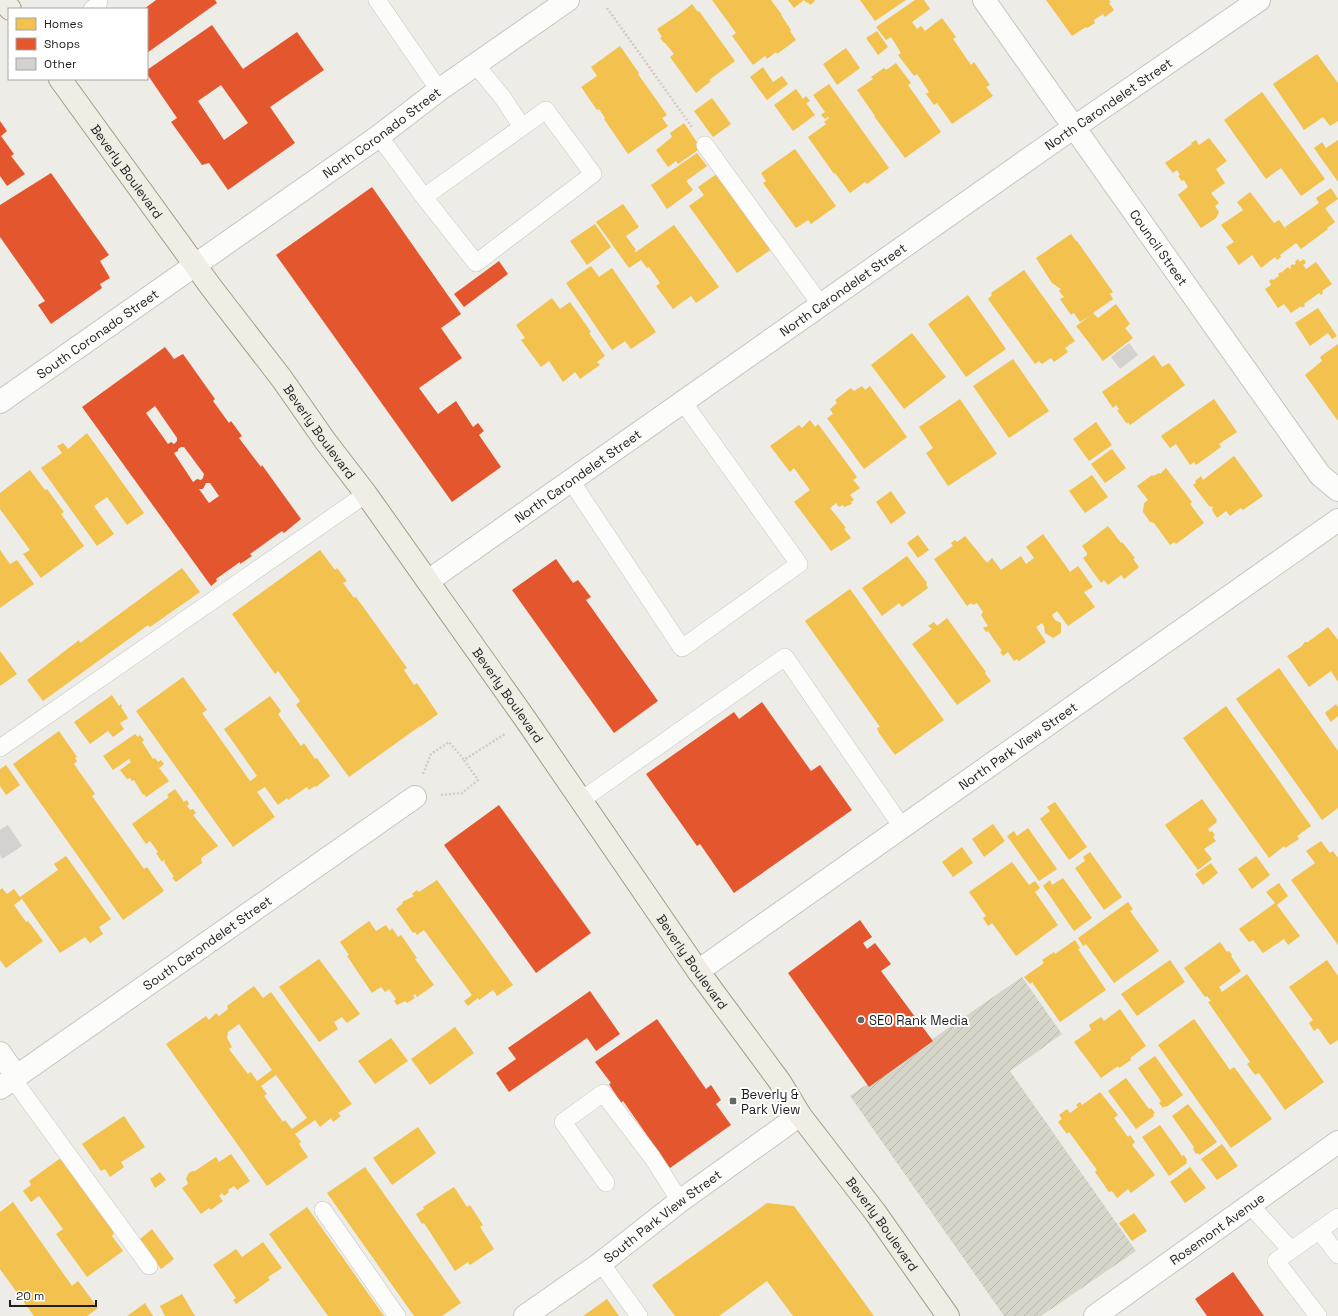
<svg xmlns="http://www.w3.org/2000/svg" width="1338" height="1316" font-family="'Space Grotesk',sans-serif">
<defs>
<pattern id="construction-furrows" width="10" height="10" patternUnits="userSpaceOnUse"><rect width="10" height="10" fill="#d5d6c9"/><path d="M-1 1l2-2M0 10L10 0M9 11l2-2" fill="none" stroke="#b6b7ac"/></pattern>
</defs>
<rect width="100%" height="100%" fill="#edece7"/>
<path fill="url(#construction-furrows)" d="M1022 977 1062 1034 1010 1071 1136 1251 1041 1316H1004L850 1096Z"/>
<g fill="#f2c14e" fill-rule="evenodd">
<path d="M712 0H771L782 15H781L791 30 790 31 796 40 777 54 776 52 767 59 765 56 753 65 732 36 736 33Z"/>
<path d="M788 0H814L815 1 810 5 808 2 807 3 804 0 794 8Z"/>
<path d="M860 0H906L875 21Z"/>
<path d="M915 0H924L930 9 912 22 917 29 921 26 925 31 942 18 956 37 953 39 971 65 974 62 990 85 986 87 993 96 952 124 937 103 934 105 926 94 929 92 917 74 914 76 898 55 901 53 891 37 886 40 876 27Z"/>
<path d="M1046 0H1109L1111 2 1109 3 1114 10 1105 17 1103 14 1094 20 1095 23 1087 28 1086 27 1072 36Z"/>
<path d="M692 4 698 12 699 11 735 61 709 80 711 81 696 93 670 57 674 54 665 43H664L660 38 662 37 657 29 681 13Z"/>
<path d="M877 31 888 47 878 55 866 38Z"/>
<path d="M620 46 639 73 638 74 667 115 662 118 668 126 628 154 604 119 605 118 599 109 597 110 581 87 597 76 591 67Z"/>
<path d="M846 48 860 68 837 85 823 64Z"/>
<path d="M1317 54 1338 83V121L1330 126 1323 117 1304 130 1273 84Z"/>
<path d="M896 63 911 83 908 85 941 132 905 158 874 116H875L857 90 873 79 871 77 884 68 886 70Z"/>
<path d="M763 67 773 82 782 76 788 84 767 100 750 77Z"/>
<path d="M829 84 889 168 867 184 865 182 850 193 835 173 834 174 808 137 826 124 824 122 829 118 828 117 825 119 821 115 825 112 813 95Z"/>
<path d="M796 89 803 99 806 96 810 101 806 103 815 115 793 131 774 105Z"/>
<path d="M1262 92 1325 179 1301 196 1281 168 1266 179 1224 120Z"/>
<path d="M712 98 731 124 713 137 694 111Z"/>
<path d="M684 123 701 148 678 164 676 161 668 167 656 150 672 137 670 133Z"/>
<path d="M1209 138 1227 161 1216 169 1225 183 1211 193 1219 203 1215 206 1219 212 1216 218 1201 228 1178 195 1188 187 1184 180 1182 181 1178 176 1180 175 1177 170 1173 173 1165 163 1192 144 1191 143 1196 140 1199 145Z"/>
<path d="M1338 140V182L1314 148 1322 142 1326 148Z"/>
<path d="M795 149 836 206 811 224 808 220 796 228 763 183 766 181 761 173Z"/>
<path d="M697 153 707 166 686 181 693 190 667 209 651 185Z"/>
<path d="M718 173 772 249 737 273 689 206 704 195 698 187Z"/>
<path d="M1331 188 1338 199 1325 208 1335 222 1327 228 1328 229 1301 249 1296 243 1280 255 1281 257 1277 260 1275 257 1261 268 1252 255 1239 265 1226 247 1234 242 1221 225 1243 210 1237 202 1250 192 1274 223 1279 220 1287 231 1285 227 1319 203 1316 198Z"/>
<path d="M623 204 639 227 626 236 636 250 634 251 636 252 674 225 719 287 696 303 691 296 673 309 656 286 660 283 649 267 647 268 641 260 629 268 596 222Z"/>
<path d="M595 224 611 247 587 265 570 241Z"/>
<path d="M1071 234 1076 241H1077L1113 292 1110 294 1113 299 1093 313 1098 318 1116 304 1130 324 1125 328 1133 338 1103 361 1076 326 1090 316 1080 322 1074 313 1071 315 1060 299 1064 297 1059 291 1061 289 1052 283 1036 258Z"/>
<path d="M1298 259 1300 262 1304 259 1306 263 1303 265 1306 269 1316 262 1332 284 1322 291 1323 293 1321 295 1319 293 1304 304 1305 306 1302 308 1301 306 1291 313 1284 304 1278 308 1265 289 1271 285 1269 281 1272 279 1273 280 1279 276 1278 274 1281 272 1283 274 1282 272 1288 267 1290 269 1291 268 1290 266 1293 264 1294 265 1296 264 1295 262Z"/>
<path d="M591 266 599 277 612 268 656 332 631 349 625 341 612 350 566 283Z"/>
<path d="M1024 270 1075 341 1065 348 1068 352 1054 362 1051 358 1042 364 1039 361 1035 364 988 299 992 295 991 293Z"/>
<path d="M968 295 1006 349 966 377 928 324Z"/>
<path d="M552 298 560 309 570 302 591 332 589 333 605 356 597 362 600 365 580 379 575 372 563 382 549 361 541 367 521 340 525 338 516 325Z"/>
<path d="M1318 308 1337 336 1332 339 1328 333 1310 346 1295 323Z"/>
<path d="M912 333 946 377 904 409 871 365Z"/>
<path d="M1338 344V421L1305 375 1322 361 1320 357Z"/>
<path d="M1154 355 1162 367 1169 363 1185 385 1130 425 1128 422 1127 424 1117 410 1119 409 1116 405 1113 408 1102 392Z"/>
<path d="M1013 359 1049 411 1009 438 973 386Z"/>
<path d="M862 386 865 390 870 386 907 437 864 469 827 418 833 414 830 409 837 403 835 400 851 388 854 391Z"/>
<path d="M960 399 997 454 948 486 926 453 933 448 919 427Z"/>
<path d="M1214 399 1237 432 1219 444 1221 447 1196 465 1194 462 1190 465 1176 444 1170 448 1161 436Z"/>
<path d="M810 420 815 427 818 424 857 477 853 480 860 488 850 495 854 500 851 502 852 504 844 507 843 505 839 507 836 503 830 508 846 528 844 529 851 538 831 551 794 502 810 490 794 468 790 472 770 446 799 425 802 428Z"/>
<path d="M1096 422 1112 445 1089 461 1073 439Z"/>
<path d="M87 433 144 513 127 525 107 497 94 506 114 534 97 546 41 468 62 453 57 446 63 443 68 449Z"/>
<path d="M1112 449 1126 468 1105 483 1091 464Z"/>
<path d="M1234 456 1263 496 1243 510 1241 508 1230 516 1226 511 1217 518 1212 510 1213 507 1209 506 1193 485 1196 483 1195 481 1201 476 1203 480Z"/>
<path d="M1166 468 1192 502 1190 504 1204 523 1176 544 1174 542 1170 545 1154 523 1150 522 1143 512 1144 503 1148 500 1137 486 1152 475 1153 476 1159 473 1160 474Z"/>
<path d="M30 470 45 490 47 489 64 512 61 514 84 546 41 578 23 554 30 550 0 509V493Z"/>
<path d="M1092 475 1108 497 1085 513 1069 491Z"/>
<path d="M891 491 906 513 891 524 876 502Z"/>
<path d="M1108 526 1121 543 1122 542 1135 558 1133 559 1139 567 1124 579 1121 575 1108 585 1104 580 1101 583 1083 558 1087 555V553L1082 546Z"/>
<path d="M1043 534 1070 572 1078 566 1093 587 1084 592 1095 607 1068 626 1057 611 1052 615 1055 620 1061 623V633L1053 638 1045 633 1044 626 1042 623 1036 627 1046 642 1019 661 1017 659 1014 661 1008 652 1003 656 1000 652 1002 651 988 631 986 632 983 628 988 626 981 615 983 612 977 603 973 605 971 603 967 606 934 559 953 546 951 543 955 540 957 542 965 536 987 563 992 558 1001 570 1021 556 1026 564 1034 558 1026 547Z"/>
<path d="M918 535 929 550 918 558 907 543Z"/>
<path d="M0 550 10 564 17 560 34 584 0 608Z"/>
<path d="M320 550 335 570 337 568 347 581 343 583 354 598 356 597 407 668 404 670 414 685 417 683 438 714 420 727V726L349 777 296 705 300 701 278 671 275 674 232 614Z"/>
<path d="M907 556 927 583 926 584 928 588 902 607 899 603 882 616 862 588Z"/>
<path d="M182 568 200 592 150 627 148 625 43 701 27 680 79 640 80 643Z"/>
<path d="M850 589 944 720 895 755 879 733 877 728 880 727 805 621Z"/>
<path d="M947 618 986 672 985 673 991 681 957 705 912 644 932 629 928 626 934 622 937 626Z"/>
<path d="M1328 627 1338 640V682L1331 671 1309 687 1287 656 1301 647 1305 642H1308Z"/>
<path d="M0 651 17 674 0 686Z"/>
<path d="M1279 668 1338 751V808L1322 820 1236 699Z"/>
<path d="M183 677 207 710 202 713 250 781 257 776 224 729 270 696 281 711 278 714 301 746 304 743 315 759 317 758 330 776 316 787 315 786 309 790 307 787 288 800 287 798 278 805 265 787 257 792 275 817 233 847 136 711Z"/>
<path d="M112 695 119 706 121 704 122 706 121 707 128 718 120 723 124 729 113 737 108 731 90 744 74 722Z"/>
<path d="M1336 704 1338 707V716L1331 722 1325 713Z"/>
<path d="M1226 706 1311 826 1297 836 1299 839 1285 848 1284 846 1269 858 1183 738Z"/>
<path d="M59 731 77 757 75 758 77 761 74 764 95 794 92 796 144 869 147 867 164 891 123 920 13 764Z"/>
<path d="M135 734 138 737 140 735 144 740 142 742 153 759 155 758 158 762 161 760 164 764 159 768 169 781 146 797 144 794 143 795 134 780 132 781 130 778 127 779 120 770 131 762 129 759 113 770 103 756Z"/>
<path d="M6 765 20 785 6 795 0 786V769Z"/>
<path d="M175 789 184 802 187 800 189 804 187 806 190 810 193 809 196 813 193 815 218 846 201 858 202 863 176 882 172 878 174 877 164 862 165 861 164 860 162 862 156 853 158 852 150 841 146 844 132 824 169 797 167 795Z"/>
<path d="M1202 799 1217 820 1216 821 1217 822 1208 829 1210 832 1212 831 1215 835 1213 837 1216 841 1204 849 1212 859 1198 870 1165 825Z"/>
<path d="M1055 802 1087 847 1069 860 1040 819 1050 811 1047 807Z"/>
<path d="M993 824 1005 841 984 857 972 839Z"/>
<path d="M1028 828 1057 869 1039 881 1007 836 1014 831 1017 836Z"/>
<path d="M1321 841 1330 853 1333 851 1338 858V945L1291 880 1315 863 1306 851Z"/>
<path d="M962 847 973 863 953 877 942 862Z"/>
<path d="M1090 852 1122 897 1104 910 1075 868 1085 861 1083 857Z"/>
<path d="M66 856 111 919 99 927 103 934 90 943 85 937 60 953 22 899 14 905 26 922 28 921 43 941 6 968 0 960V890L2 888 7 894 14 889 20 897 58 870 54 864Z"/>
<path d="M1256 856 1270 875 1252 889 1238 869Z"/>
<path d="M1012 862 1029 885 1035 881 1040 888 1035 892 1058 925 1016 956 992 923 988 926 983 918 986 916 969 892Z"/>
<path d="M1211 863 1218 873 1203 885 1195 874Z"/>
<path d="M1063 878 1092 918 1074 931 1043 886 1050 880 1052 885Z"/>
<path d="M437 880 513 985 497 996 493 990 479 1000 478 998 468 1006 464 1001 472 995 424 930 417 935 415 932 413 933 396 909 403 903 402 902 414 896 412 894 417 890 419 892Z"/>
<path d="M1279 883 1288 896 1277 905 1300 936 1288 945 1284 939 1263 953 1253 940 1249 942 1239 929 1275 903 1266 892Z"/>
<path d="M1128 902 1133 909 1130 911 1159 951 1114 983 1086 944 1083 946 1078 938Z"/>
<path d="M369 921 376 931 386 925 390 931 392 928 398 937 401 935 417 958 415 959 434 985 417 997 415 994 413 996 415 998 407 1003 405 1001 397 1005 394 1001 396 999 389 989 385 992 381 987 372 993 347 956 349 955 340 942Z"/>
<path d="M1075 940 1080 948 1078 949 1106 990 1060 1022 1032 982 1030 984 1024 977 1044 963 1042 960 1054 952 1055 954Z"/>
<path d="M1220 942 1227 952 1229 951 1232 955 1231 956 1241 971 1219 987 1222 992 1247 974 1324 1082 1285 1110 1259 1073 1255 1075 1247 1064 1250 1062 1208 1002 1211 1001 1207 996 1205 997 1184 968Z"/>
<path d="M319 959 360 1014 347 1023 342 1017 334 1022 338 1029 319 1042 279 987Z"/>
<path d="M1170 960 1185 982 1137 1016 1121 994Z"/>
<path d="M1327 960 1338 976V1040L1330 1045 1318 1028 1314 1031 1309 1023 1313 1020 1289 987Z"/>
<path d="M254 986 263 998 271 992 352 1104 338 1113 341 1116 333 1122 331 1118 320 1127 315 1120 295 1134 301 1142 299 1144 308 1157 267 1186 166 1044 206 1016 209 1020 216 1013 219 1016 228 1009 227 1006ZM239 1024 272 1070 257 1081 251 1072 248 1074 229 1049 232 1047 227 1038 228 1032ZM276 1075 307 1118 292 1129 285 1120 283 1122 264 1096 267 1094 261 1086Z"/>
<path d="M1120 1009 1146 1046 1130 1058 1131 1060 1119 1068 1118 1066 1101 1078 1074 1042 1091 1030 1089 1025 1101 1017 1104 1021Z"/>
<path d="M1194 1019 1230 1070 1234 1067 1272 1119 1231 1148 1158 1045Z"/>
<path d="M455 1027 474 1053 430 1085 411 1059Z"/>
<path d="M391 1038 408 1061 375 1084 358 1061Z"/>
<path d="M1155 1056 1183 1095 1166 1107 1165 1106 1163 1108 1159 1103 1161 1101 1138 1068Z"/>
<path d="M1126 1078 1149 1109 1151 1108 1155 1113 1153 1114 1154 1116 1136 1129 1108 1091Z"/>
<path d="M1100 1092 1118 1115 1114 1118 1128 1137 1130 1135 1135 1142 1132 1145 1155 1175 1131 1193 1128 1189 1117 1198 1112 1191 1109 1192 1095 1172 1097 1170 1069 1132 1067 1134 1058 1122 1062 1119 1059 1115 1067 1109 1070 1113 1078 1107 1076 1105 1080 1102 1082 1105Z"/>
<path d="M1188 1104 1217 1142 1199 1155 1198 1153 1196 1154 1193 1149 1194 1147 1172 1116Z"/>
<path d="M124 1116 145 1147 121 1162 124 1167 110 1177 105 1169 101 1171 82 1144Z"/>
<path d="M1160 1125 1182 1156 1184 1155 1187 1160 1186 1162 1187 1163 1169 1176 1142 1137Z"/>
<path d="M418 1127 436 1153 392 1185 373 1158Z"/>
<path d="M1222 1144 1238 1166 1217 1180 1201 1159Z"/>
<path d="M231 1154 250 1181 237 1190 234 1186 228 1190 229 1192 224 1196 222 1193 219 1196 223 1201 211 1210 209 1208 201 1214 182 1188 188 1184 186 1179 188 1174 192 1171H195L216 1157 219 1162Z"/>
<path d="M62 1157 89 1195 88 1196 95 1206 96 1205 113 1229 112 1230 114 1233 112 1236 123 1251 87 1277 56 1234 63 1229 39 1196 31 1202 23 1191 31 1185 29 1181Z"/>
<path d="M365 1167 461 1303 442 1316H414L327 1193Z"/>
<path d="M1190 1167 1206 1188 1185 1203 1170 1182Z"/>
<path d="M160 1172 166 1180 155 1188 150 1179Z"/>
<path d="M454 1187 467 1207 470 1205 483 1225 480 1227 494 1249 470 1265 468 1262 455 1271 424 1223 422 1224 416 1214 424 1209 423 1207Z"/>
<path d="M13 1202 72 1286 78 1281 98 1308 87 1316H34L0 1269V1212Z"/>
<path d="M767 1203 794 1206 874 1316H793L767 1281 719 1316H675L652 1285Z"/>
<path d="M307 1207 384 1316H328L269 1234Z"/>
<path d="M1134 1213 1147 1231 1132 1241 1119 1223Z"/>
<path d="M152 1229 174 1259 161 1269 139 1240Z"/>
<path d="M263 1242 282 1268 268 1277 270 1280 236 1304 233 1300 236 1298 213 1265 236 1249 242 1257Z"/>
<path d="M182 1294 195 1316H165L160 1306Z"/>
<path d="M607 1299 619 1316H583Z"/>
<path d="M145 1303 153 1316H127Z"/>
</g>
<g fill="#e4572e" fill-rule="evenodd">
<path d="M156 0H215L217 3 147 53V9H144Z"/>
<path d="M212 25 243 69 297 32 324 70 270 107 295 143 228 190 209 163 202 165 171 122 177 118 147 74V70ZM221 85 248 123 224 140 198 101Z"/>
<path d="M0 121 7 131 1 136 14 154 11 156 25 174 7 186 0 176Z"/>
<path d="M51 173 109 255 100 261 110 278 100 284 102 288 51 324 38 305 45 301 0 237V205Z"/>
<path d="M372 187 461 314 441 328 462 358 419 388 438 414 456 401 473 427 478 423 484 431 479 435 501 467 452 502 276 255Z"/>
<path d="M499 261 508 274 464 307 454 294Z"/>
<path d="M165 347 174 359 183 354 215 399 213 401 229 423 231 421 242 436 239 438 261 467 262 465 301 519 284 533 282 531 250 554 252 556 240 564V562L216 579 217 581 211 586 82 407ZM155 406 177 438V441L174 444 171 442 168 444 146 413ZM181 447H184L204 474 203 478 201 480 197 479 193 482 174 453 178 451V449ZM206 483H210L219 496 209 503 199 489H203Z"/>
<path d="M556 559 573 583 578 580 591 597 586 600 658 701 614 733 512 590Z"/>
<path d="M762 702 811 771 820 765 852 810 734 893 700 844 697 846 646 774 734 712 739 719Z"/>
<path d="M499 805 591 933 536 973 444 845Z"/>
<path d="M860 920 872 937 863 943 867 949 875 943 891 964 881 971 933 1041 869 1087 788 973Z"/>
<path d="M590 991 620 1034 596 1051 587 1038 509 1092 496 1073 516 1059 508 1048Z"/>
<path d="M657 1019 706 1089 711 1085 721 1100 716 1104 731 1125 670 1168 623 1101 621 1103 609 1084 611 1083 595 1062Z"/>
<path d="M1233 1272 1264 1316H1207L1195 1299Z"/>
</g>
<g fill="#d4d2ce">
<path d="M1129 343 1138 355 1120 369 1111 357Z"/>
<path d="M8 825 22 846 2 859 0 855V830Z"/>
</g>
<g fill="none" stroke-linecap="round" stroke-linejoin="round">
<g stroke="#c5c5c3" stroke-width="18">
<g id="lane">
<path d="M377 0 439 90"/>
<path d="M92 9 98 5 99 0"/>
<path d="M476 65 503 98 522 127"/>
<path d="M379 136 424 197 476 263 593 174 546 110 424 197"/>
<path d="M705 145 821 305"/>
<path d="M571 481 682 648 799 564 683 402"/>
<path d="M0 748 366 494"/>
<path d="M580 801 785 657 902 827"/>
<path d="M13 1079 149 1266"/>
<path d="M606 1183 563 1122 603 1093 652 1157 680 1201"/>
<path d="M1250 1205 1291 1250"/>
<path d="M323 1210 397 1316"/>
<path d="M1319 1230 1338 1255"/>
<path d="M601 1263 639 1316"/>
<path d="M1318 1316 1276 1261 1338 1217"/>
</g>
</g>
<g stroke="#c5c5c3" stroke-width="24">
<g id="street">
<path id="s1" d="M984 0 1320 475 1338 490"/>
<path id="s2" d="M0 402 379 136 439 90 568 0"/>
<path id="s3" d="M428 581 1047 146 1259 0"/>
<path id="s4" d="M698 971 1338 520"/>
<path d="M0 1053 16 1076"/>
<path id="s5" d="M0 1088 415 797"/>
<path id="s6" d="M525 1316 601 1263 680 1201 800 1115"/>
<path id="s7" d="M1095 1316 1338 1142"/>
</g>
</g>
<g stroke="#a39d83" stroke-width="24">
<g id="primary">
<path d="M3 0 10 9"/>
<path id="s8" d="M60 79 211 287 282 379 326 442 366 494 526 720 698 971 780 1082 800 1115 875 1212 948 1316"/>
</g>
</g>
<g stroke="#d6cbc7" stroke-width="2.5" stroke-dasharray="2 2" stroke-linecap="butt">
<path d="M607 8 692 127"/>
<path d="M423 774 431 754 449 742 464 760"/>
<path d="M441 795 462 793 478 780 464 760 505 734"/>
</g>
<use href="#lane" stroke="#fcfcfb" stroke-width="17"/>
<use href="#street" stroke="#fcfcfb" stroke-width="22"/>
<use href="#primary" stroke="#f0ede4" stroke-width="22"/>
</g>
<g fill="#666664" stroke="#fff" stroke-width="1.5">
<circle cx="861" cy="1020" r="4"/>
<rect x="729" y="1097" width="8" height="8" rx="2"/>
</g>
<g text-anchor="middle" stroke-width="4" stroke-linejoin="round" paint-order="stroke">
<g font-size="13" fill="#1e1e1e" stroke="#fff">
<text dy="5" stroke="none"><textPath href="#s3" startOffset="831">North Carondelet Street</textPath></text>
<text dy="5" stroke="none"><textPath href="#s2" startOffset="467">North Coronado Street</textPath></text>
<text dy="5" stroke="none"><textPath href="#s8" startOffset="114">Beverly Boulevard</textPath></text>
<text dy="5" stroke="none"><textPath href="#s1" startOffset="303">Council Street</textPath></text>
<text dy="5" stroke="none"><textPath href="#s3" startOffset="507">North Carondelet Street</textPath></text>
<text dy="5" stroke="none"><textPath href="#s2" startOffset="119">South Coronado Street</textPath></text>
<text dy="5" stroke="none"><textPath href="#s8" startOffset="438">Beverly Boulevard</textPath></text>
<text dy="5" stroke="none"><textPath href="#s3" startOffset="183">North Carondelet Street</textPath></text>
<text dy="5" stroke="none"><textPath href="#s8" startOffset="762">Beverly Boulevard</textPath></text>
<text dy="5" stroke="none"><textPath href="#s4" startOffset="391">North Park View Street</textPath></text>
<text dy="5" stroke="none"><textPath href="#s5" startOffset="253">South Carondelet Street</textPath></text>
<text dy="5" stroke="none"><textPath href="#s8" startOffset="1086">Beverly Boulevard</textPath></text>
<text dy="5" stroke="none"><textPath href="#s6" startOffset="170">South Park View Street</textPath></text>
<text dy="5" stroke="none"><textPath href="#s8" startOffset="1410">Beverly Boulevard</textPath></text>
<text dy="5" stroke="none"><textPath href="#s7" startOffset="150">Rosemont Avenue</textPath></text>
</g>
<g font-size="13" fill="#1e1e1e" stroke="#fff" text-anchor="start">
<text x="869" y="1025">SEO Rank Media</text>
<text x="741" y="1099">Beverly &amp;<tspan x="741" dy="15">Park View</tspan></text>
</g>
</g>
<rect x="8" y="8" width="140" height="72" fill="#ffffff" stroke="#a5a5a5"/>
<rect x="16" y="18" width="20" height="12" fill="#f2c14e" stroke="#a5a5a5"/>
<text x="44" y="28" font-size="12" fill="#1e1e1e">Homes</text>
<rect x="16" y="38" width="20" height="12" fill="#e4572e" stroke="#a5a5a5"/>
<text x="44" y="48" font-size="12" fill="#1e1e1e">Shops</text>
<rect x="16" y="58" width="20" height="12" fill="#d4d2ce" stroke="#a5a5a5"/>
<text x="44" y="68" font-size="12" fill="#1e1e1e">Other</text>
<path d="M10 1300v6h86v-6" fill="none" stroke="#1e1e1e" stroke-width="2"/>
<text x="16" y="1300" font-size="12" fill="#1e1e1e" stroke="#ffffff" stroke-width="3" paint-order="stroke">20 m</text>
</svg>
